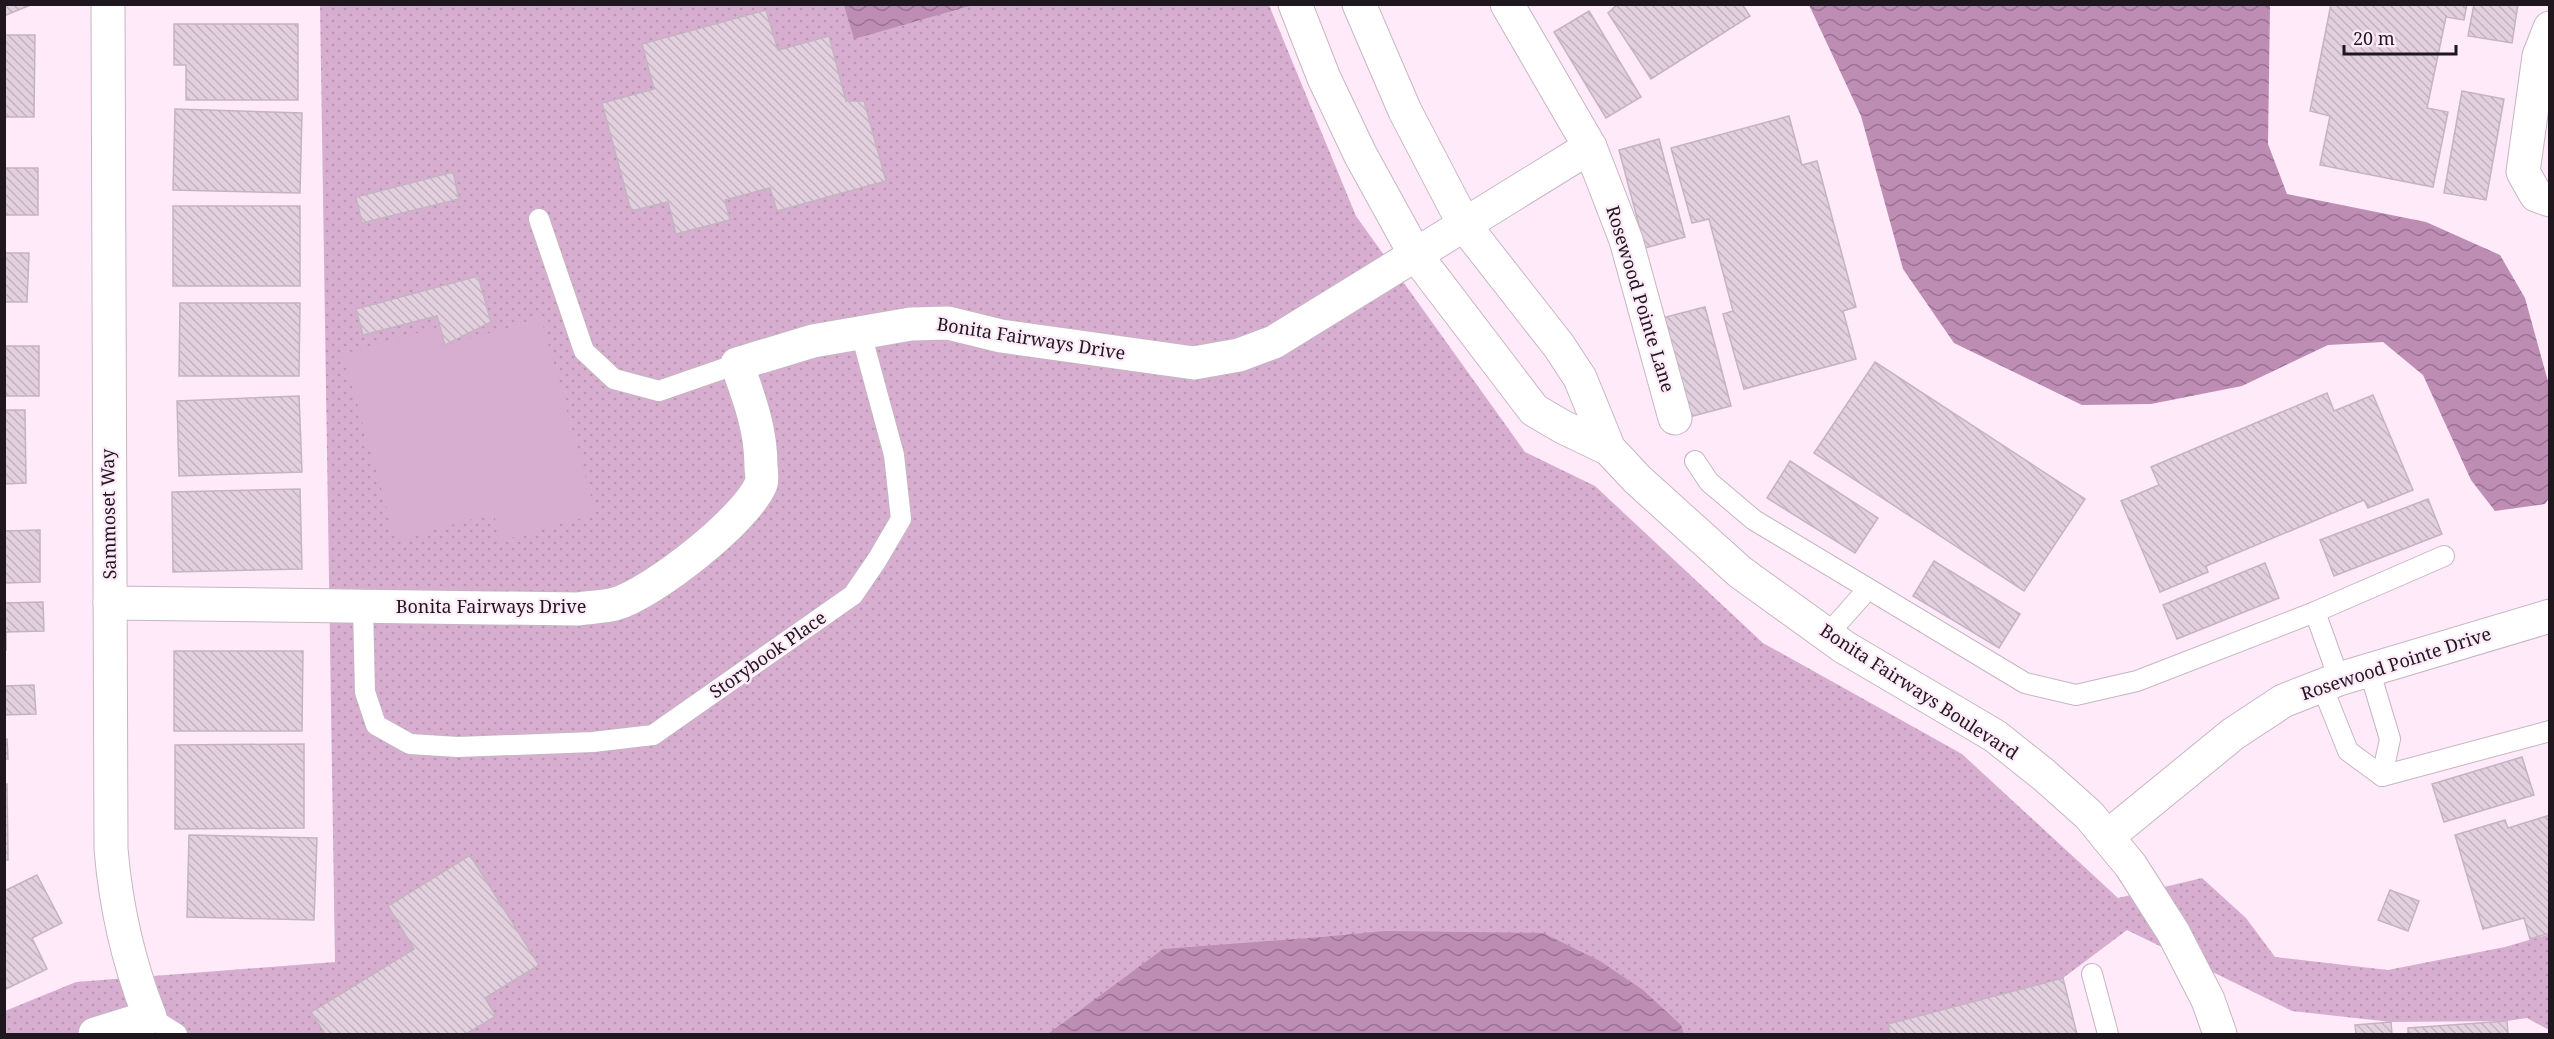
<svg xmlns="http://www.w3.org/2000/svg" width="2554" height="1039" font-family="'Noto Serif',serif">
<defs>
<pattern id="grass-dots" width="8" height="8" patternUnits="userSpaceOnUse" patternTransform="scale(1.5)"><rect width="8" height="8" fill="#d7aecf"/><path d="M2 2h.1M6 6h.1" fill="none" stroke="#b895b1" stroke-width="1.8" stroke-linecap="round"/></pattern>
<pattern id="water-waves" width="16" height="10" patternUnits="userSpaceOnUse" patternTransform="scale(1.5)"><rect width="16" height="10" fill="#be8db4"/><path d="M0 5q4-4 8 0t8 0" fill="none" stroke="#9a7292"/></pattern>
<pattern id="building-back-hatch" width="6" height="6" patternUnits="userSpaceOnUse" patternTransform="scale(1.5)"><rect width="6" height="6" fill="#e3d0df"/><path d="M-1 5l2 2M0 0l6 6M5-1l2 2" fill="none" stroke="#c2b2bf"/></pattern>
</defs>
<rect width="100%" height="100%" fill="#feeaf9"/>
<path fill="url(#grass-dots)" d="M320 4 1269 5 1356 216 1525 452 1595 486 1763 643 1962 754 2118 898 2202 878 2246 918 2275 957 2388 970 2505 947 2550 934 2549 1030 2527 1018 2507 1021 2391 1022 2292 1011 2127 930 2063 978 1888 1024 1890 1034H5V1011L76 982 335 962Z"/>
<path fill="#d7aecf" d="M541 318 596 514 500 541 494 513 396 541 343 354 441 326 447 345Z"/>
<g fill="url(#water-waves)">
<path d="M844 5V4L973 5 854 39Z"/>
<path d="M1809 5H2270L2268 144 2287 194 2426 222 2500 255 2525 298 2549 385V498L2545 504 2495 511 2471 480 2423 375 2383 342 2328 345 2242 386 2151 404 2082 405 1954 343 1903 269 1861 116Z"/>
<path d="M1384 931 1543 933 1600 961 1643 990 1681 1025 1684 1034H1048L1163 949 1322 937Z"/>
</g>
<g fill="url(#building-back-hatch)" stroke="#c6b3c1" stroke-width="1.5">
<path d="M4 4H33L4 16Z"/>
<path d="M1618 4H1742L1750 16 1651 79 1608 13Z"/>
<path d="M2331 4H2467L2464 20 2446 17 2427 108 2448 112 2433 187 2320 165 2330 116 2310 111Z"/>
<path d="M2474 4H2518L2512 43 2468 36Z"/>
<path d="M766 10 778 50 829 36 846 101H864L886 181 777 211 770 188 725 200 730 220 676 234 668 202 631 211 602 103 654 89 642 44Z"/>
<path d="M1589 11 1641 97 1606 118 1554 32Z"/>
<path d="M174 24H298V100H186V65H174Z"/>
<path d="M4 35H35L34 117H4Z"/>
<path d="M2462 91 2504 99 2486 200 2444 193Z"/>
<path d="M175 109 302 113 300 193 173 190Z"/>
<path d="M1789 116 1802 165 1817 161 1856 307 1843 311 1856 359 1744 389 1723 314 1733 311 1709 219 1692 223 1671 148Z"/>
<path d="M1659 139 1685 237 1645 248 1619 150Z"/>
<rect x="4" y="168" width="34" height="47"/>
<path d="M453 172 459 199 362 223 356 197Z"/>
<rect x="173" y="206" width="127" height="80"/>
<path d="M4 253H29L27 302H4Z"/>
<path d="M478 276 491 322 445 345 437 316 363 335 356 309Z"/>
<path d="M180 303H300L299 376H179Z"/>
<path d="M1705 307 1731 406 1689 417 1662 318Z"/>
<rect x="4" y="346" width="35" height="50"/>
<path d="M1875 362 2085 499 2024 591 1814 453Z"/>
<path d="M2327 393 2334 411 2373 395 2413 490 2368 508 2364 500 2206 566 2208 572 2160 592 2121 501 2159 485 2151 467Z"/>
<path d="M299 396 302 472 179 476 177 401Z"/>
<path d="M4 410H25L26 483 4 484Z"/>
<path d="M1790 461 1878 518 1855 553 1767 498Z"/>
<path d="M300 489 302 569 173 572 172 492Z"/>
<path d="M2428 499 2442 534 2334 576 2320 540Z"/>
<path d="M40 530V582L4 583V531Z"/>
<path d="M1934 561 2020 614 1999 648 1913 596Z"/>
<path d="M2265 563 2279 598 2177 639 2163 605Z"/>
<path d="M43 602 44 631 6 632V650L4 651V603Z"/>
<path d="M174 651H303L302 731H174Z"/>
<path d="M34 685 36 714 4 715V686Z"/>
<path d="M4 739H7L8 759H4Z"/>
<path d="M304 744V828L175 829V745Z"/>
<path d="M2522 757 2534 795 2444 822 2432 784Z"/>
<path d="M4 784H7L8 860H4Z"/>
<path d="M2550 815V933L2530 939 2524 918 2483 929 2455 835 2505 820 2508 828Z"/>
<path d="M189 835 317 838 314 920 187 917Z"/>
<path d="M470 855 539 965 485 998 496 1016 466 1034H325L311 1012 414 949 388 906Z"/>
<path d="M37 875 62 923 32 938 47 969 4 990V891Z"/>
<path d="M2390 890 2419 901 2408 931 2378 920Z"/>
<path d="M2063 978 2077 1034H1890L1888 1024Z"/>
<path d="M2507 1021 2508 1034H2408V1028Z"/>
<path d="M2391 1022 2392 1034H2356L2355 1025Z"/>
</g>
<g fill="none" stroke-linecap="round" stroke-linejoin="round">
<g stroke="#c7b5c3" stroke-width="22">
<g id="lane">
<path d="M539 219 584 351 614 379 659 391 737 364"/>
<path d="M1695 461 1709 482 1754 520 2025 683 2076 695 2137 681 2315 612 2339 679"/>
<path d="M363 606 365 692 376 725 410 744 458 747 593 742 653 735 853 595 877 560 901 519 894 455 861 333"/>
<path d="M2315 612 2444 556"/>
<path d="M1827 635 1868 589"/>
<path d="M2322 686 2348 751 2382 776 2390 739 2369 669"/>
<path d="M2382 776 2550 731"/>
<path d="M2092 974 2108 1034"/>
<path d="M150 1017 177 1034"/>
</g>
</g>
<g stroke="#c7b5c3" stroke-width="35">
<g id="street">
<path d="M1295 4 1324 78 1360 154 1415 254 1534 410 1563 427 1609 449"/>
<path d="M1359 4 1405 111 1465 226 1559 346 1580 378 1609 449 1638 480 1740 572 1844 647 1995 736 2044 775 2089 815 2131 866 2173 932 2208 1000 2220 1034"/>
<path d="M1507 4 1590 147"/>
<path d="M2550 28 2539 56 2523 172 2536 195 2550 200"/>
<path d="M110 603 578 609C590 607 603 607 615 604 653 593 746 520 761 484 763 479 761 471 761 466 761 429 749 398 737 364L813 341 911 324 948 323 1001 336 1194 363 1239 355 1274 342 1590 147 1626 240 1675 418"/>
<path d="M2107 837 2233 734 2283 701 2339 679 2550 616"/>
<path d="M95 1034 150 1017C128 962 116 908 111 849L108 4"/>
</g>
</g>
<use href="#lane" stroke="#fff" stroke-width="20"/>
<use href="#street" stroke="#fff" stroke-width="33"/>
</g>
<g text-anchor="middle" stroke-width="4.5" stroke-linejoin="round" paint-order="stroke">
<g font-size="18" fill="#1e171d" stroke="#feeaf9">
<text transform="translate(1640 299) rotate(73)" y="6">Rosewood Pointe Lane</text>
<text transform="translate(1031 339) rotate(9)" y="6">Bonita Fairways Drive</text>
<text transform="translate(109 514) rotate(-91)" y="6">Sammoset Way</text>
<text x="491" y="613">Bonita Fairways Drive</text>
<text transform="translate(768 655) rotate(-35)" y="6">Storybook Place</text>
<text transform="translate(2396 664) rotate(-18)" y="6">Rosewood Pointe Drive</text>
<text transform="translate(1919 692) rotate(33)" y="6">Bonita Fairways Boulevard</text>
</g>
</g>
<rect width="2554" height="1039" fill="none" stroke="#1e171d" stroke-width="12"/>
<path d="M2344 45v9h112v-9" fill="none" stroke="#1e171d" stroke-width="3"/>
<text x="2353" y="45" font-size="18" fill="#1e171d" stroke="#feeaf9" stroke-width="4.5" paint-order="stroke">20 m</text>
</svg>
